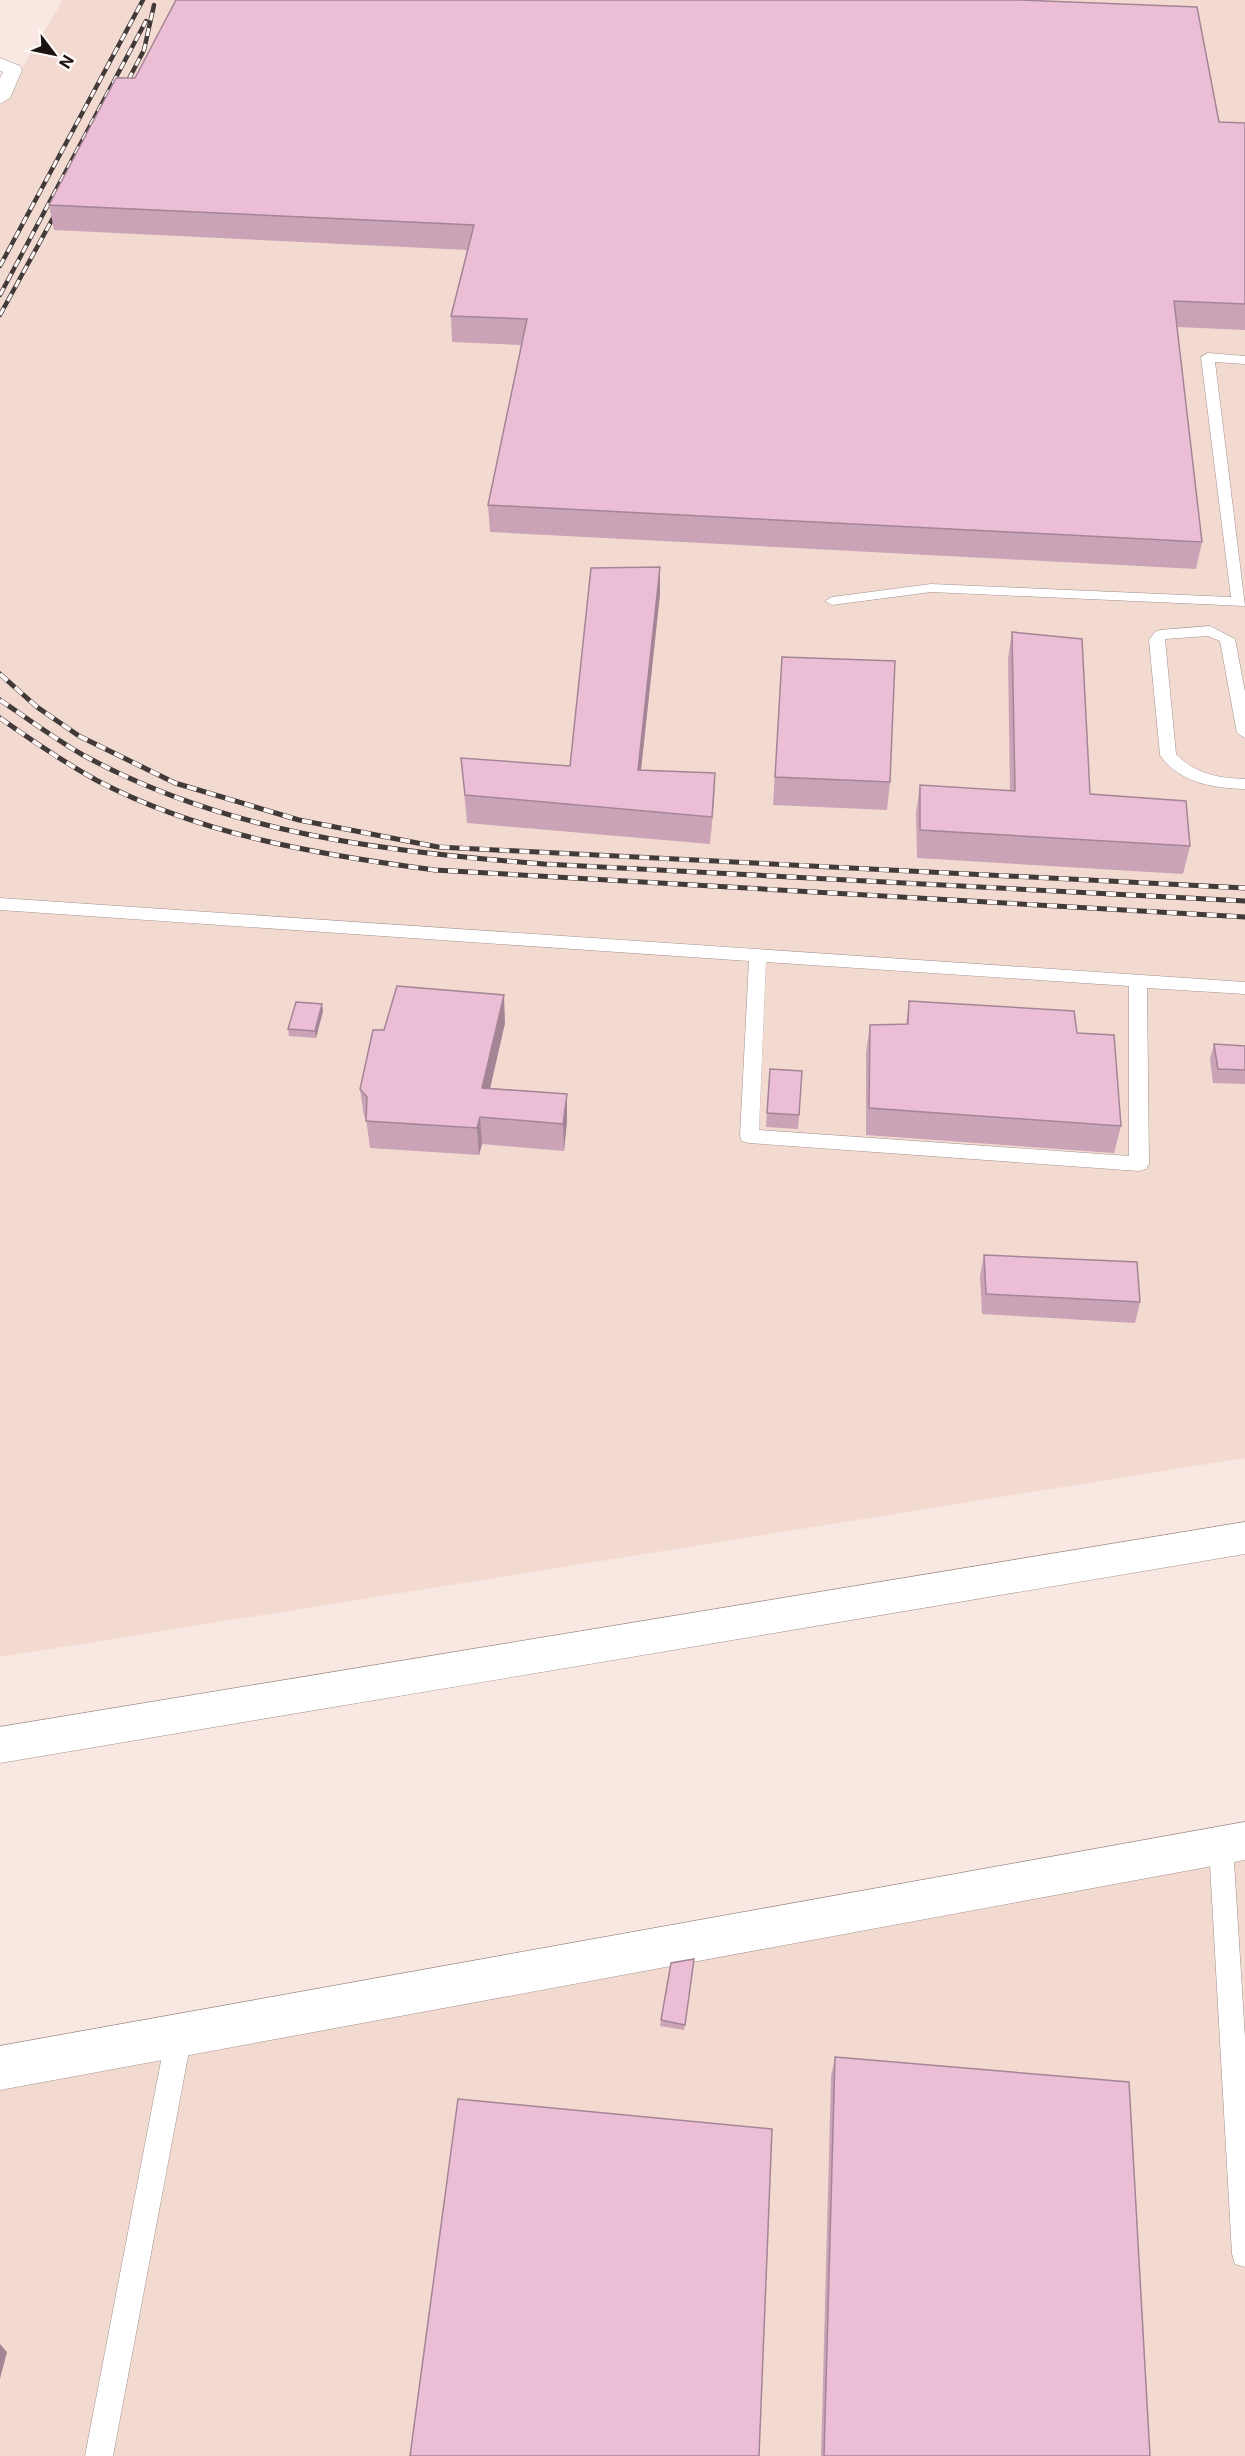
<svg xmlns="http://www.w3.org/2000/svg" width="1245" height="2456" font-family="Inter,sans-serif">
<rect width="100%" height="100%" fill="#f9e8e2"/>
<g fill="#f2dad1">
<path d="M63 0H1245V1458L0 1657V105Z"/>
<path d="M1245 1841V2456H0V2068Z"/>
</g>
<g fill="none" stroke-linecap="round" stroke-linejoin="round">
<g stroke="#a1928d" stroke-width="1">
<g id="service">
<path d="M1208 353 1245 356V364L1215 362 1245 606 931 592 832 605 825 601 832 597 931 584 1231 597 1201 357Z"/>
<path d="M1210 626 1235 639 1245 692V738L1237 733 1220 641 1208 636 1165 639 1176 754C1196 774 1217 778 1245 779V789C1213 788 1179 783 1160 755L1149 640 1155 632 1160 630Z"/>
<path d="M0 898 1245 982V994L1147 988 1149 1164 1146 1169 1139 1171 749 1143 742 1141 740 1136 749 961 0 910ZM766 962 1129 986V1156L759 1130Z"/>
<path d="M1221 1835 1229 1838 1233 1846 1245 2038V2267L1235 2264 1232 2254 1209 1846 1213 1838Z"/>
<path d="M179 2022 188 2026 192 2035 113 2456H85L166 2035 170 2026Z"/>
</g>
</g>
<g stroke="#a1928d" stroke-width="1">
<path id="minor" d="M0 58 20 66 22 70 10 98 0 104V78L3 72 0 71Z"/>
</g>
<g stroke="#a1928d" stroke-width="1">
<g id="tertiary">
<path d="M1245 1522V1554L0 1763V1727Z"/>
<path d="M1245 1822V1860L0 2090V2046Z"/>
</g>
</g>
<use href="#service" fill="#fff" fill-rule="evenodd"/>
<use href="#minor" fill="#fff" fill-rule="evenodd"/>
<use href="#tertiary" fill="#fff" fill-rule="evenodd"/>
<g stroke="#423a38" stroke-width="4.5">
<g id="rail-far1">
<path d="M121 94 144 50 154 5"/>
<path d="M0 266 143 0"/>
<path d="M0 295 146 21"/>
<path d="M0 315 59 207"/>
</g>
</g>
<g stroke="#423a38" stroke-width="5">
<g id="rail">
<path d="M0 674 37 707 79 736 175 783 299 820 438 847 1245 888"/>
<path d="M0 700C27 718 55 739 83 755 225 833 385 852 544 864L1245 901"/>
<path d="M0 718C31 740 62 761 96 780 200 835 320 855 435 870L1245 917"/>
</g>
</g>
<use href="#rail-far1" stroke="#fff8f6" stroke-width="3" stroke-dasharray="8" stroke-linecap="butt"/>
<use href="#rail" stroke="#fff8f6" stroke-width="4" stroke-dasharray="10" stroke-linecap="butt"/>
</g>
<g fill="#caa3b7">
<path d="M135 78 1245 123V330L1177 327 1202 542 1196 569 490 532 488 505 521 345 452 342 451 316 467 250 54 230 49 205Z"/>
<path d="M660 594 641 770 715 773 710 844 467 823 461 758 570 766Z"/>
<path d="M1012 632 1090 794 1190 846 1183 874 917 858 916 813 920 785 1010 791 1008 659Z"/>
<path d="M782 657 890 782 887 810 773 805Z"/>
<path d="M909 1001 1077 1033 1121 1126 1114 1153 866 1135V1052L870 1025 906 1024Z"/>
<path d="M323 1011 316 1038 289 1036 288 1029Z"/>
<path d="M505 1023 490 1088 567 1094V1121L564 1151 482 1144 479 1155 370 1148 366 1119 364 1116 360 1089Z"/>
<path d="M1214 1044 1245 1046V1084L1213 1083 1210 1059Z"/>
<path d="M770 1069 799 1115 798 1129 766 1127Z"/>
<path d="M984 1255 1140 1302 1135 1323 982 1314 980 1276Z"/>
<path d="M694 1964 684 2030 660 2026 661 2020Z"/>
<path d="M835 2057 1150 2456H821L831 2076Z"/>
</g>
<g fill="#a48595">
<path d="M660 567V594L638 797V770Z"/>
<path d="M715 773 714 801 710 844 712 817Z"/>
<path d="M504 995 505 1023 484 1115 482 1088Z"/>
<path d="M322 1004 323 1011 316 1038 315 1031Z"/>
<path d="M567 1094V1121L564 1151 563 1124Z"/>
<path d="M480 1117 482 1144 479 1155 477 1128Z"/>
<path d="M0 2344 7 2352 0 2379Z"/>
</g>
<g fill="#ebbed5" stroke="#a48595" stroke-width="1.5">
<path d="M176 0H1020L1197 7 1219 122 1245 123V304L1174 301 1202 542 488 505 527 319 451 316 474 225 49 205 116 78H135Z"/>
<path d="M660 567 638 770 715 773 712 817 465 795 461 758 570 766 591 568Z"/>
<path d="M1012 632 1082 639 1090 794 1186 801 1190 846 920 830V785L1015 791Z"/>
<path d="M782 657 895 661 890 782 775 777Z"/>
<path d="M397 986 504 995 482 1088 567 1094 563 1124 480 1117 477 1128 366 1121 367 1097 360 1089 373 1030H384Z"/>
<path d="M909 1001 1074 1011 1077 1033 1114 1035 1121 1126 869 1108 870 1025 908 1024Z"/>
<path d="M296 1002 322 1004 315 1031 288 1029Z"/>
<path d="M1214 1044 1245 1046V1070L1218 1069Z"/>
<path d="M770 1069 802 1071 799 1115 767 1113Z"/>
<path d="M984 1255 1137 1262 1140 1302 986 1294Z"/>
<path d="M694 1959 685 2025 661 2020 671 1963Z"/>
<path d="M835 2057 1129 2082 1150 2456H824Z"/>
<path d="M458 2099 772 2129 759 2456H410Z"/>
</g>
<g transform="translate(54 54) rotate(122)" stroke="#fff8f6" stroke-width="4.5" paint-order="stroke">
<path d="M0-4.5L10 22L0 15L-10 22Z" fill="#191311"/>
<text y="-9" font-size="16" font-weight="bold" text-anchor="middle" fill="#191311">N</text>
</g>
</svg>
